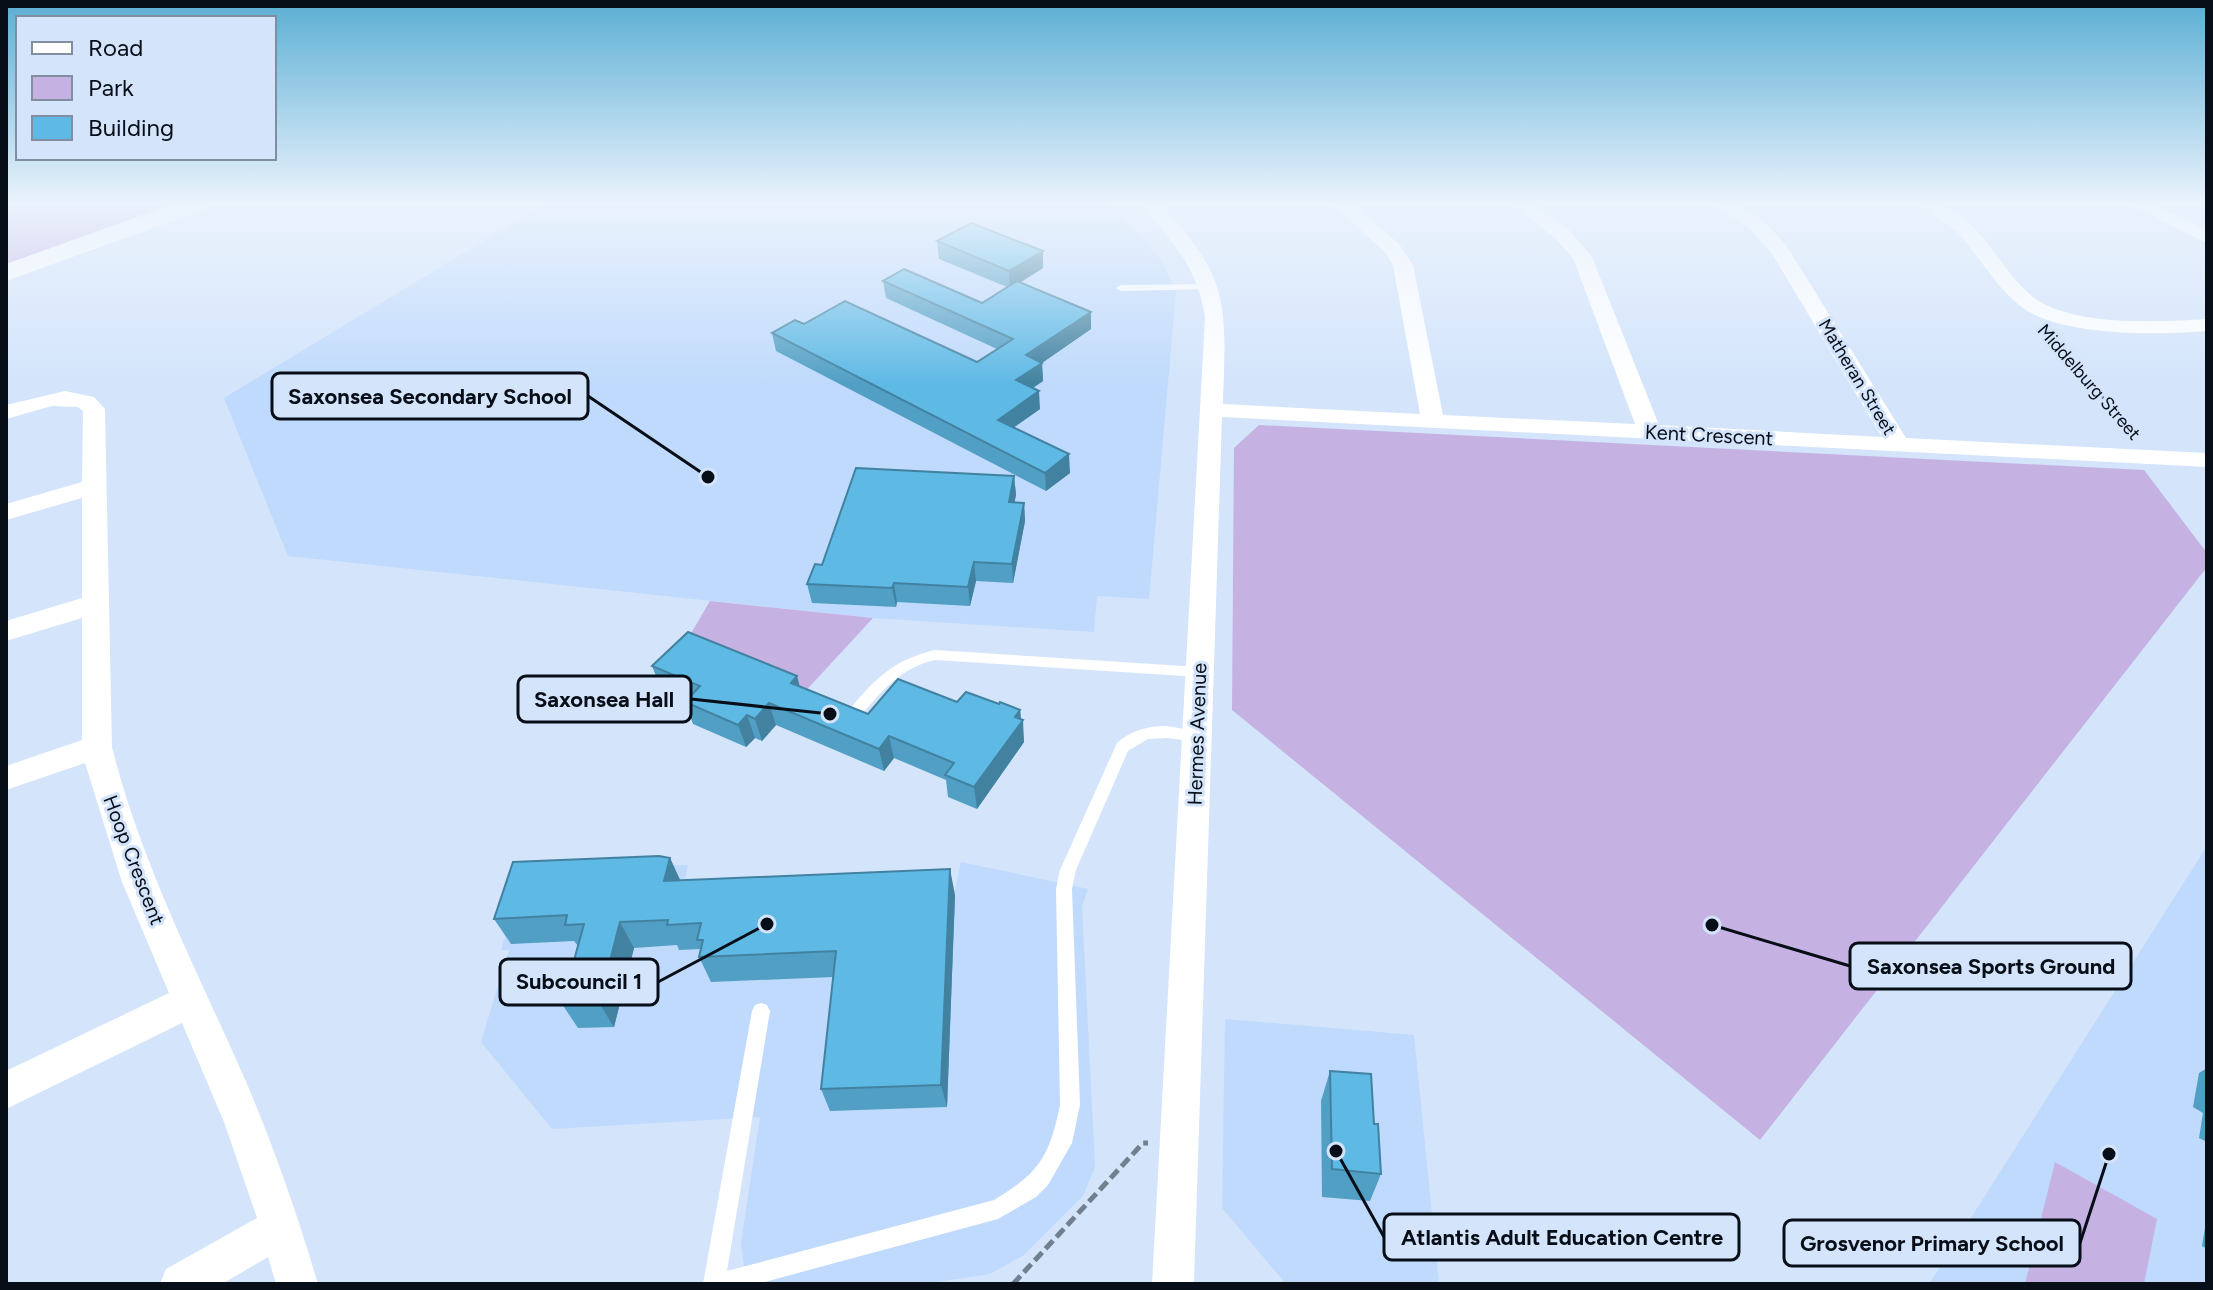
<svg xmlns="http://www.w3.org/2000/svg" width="2213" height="1290" viewBox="0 0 2213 1290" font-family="Figtree,sans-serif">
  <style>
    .built { fill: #bfdafc }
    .green { fill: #c5b2e3 }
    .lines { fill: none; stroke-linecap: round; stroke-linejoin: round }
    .path-far1 { stroke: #727f8f; stroke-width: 3; stroke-dasharray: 6 3; stroke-linecap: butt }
    .path { stroke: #727f8f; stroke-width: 5; stroke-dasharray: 11 5; stroke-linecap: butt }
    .service { fill: #fff; fill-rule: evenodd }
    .minor { fill: #fff; fill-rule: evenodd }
    .secondary { fill: #fff; fill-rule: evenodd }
    .wall { fill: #519fc5 }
    .shaded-wall { fill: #4282a0 }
    .building { fill: #5eb9e5; stroke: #4282a0; stroke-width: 2 }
    .labels { text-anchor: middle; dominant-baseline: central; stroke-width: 6; stroke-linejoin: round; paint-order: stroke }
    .far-street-label { font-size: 18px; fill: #070e17; stroke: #d3e4fb }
    .street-label { font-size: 20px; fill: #070e17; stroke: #d3e4fb }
    .leader { fill: none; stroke: #070e17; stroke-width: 3 }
    .callout-dot { fill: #070e17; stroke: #d3e4fb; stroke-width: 3 }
    .callout { fill: #d3e4fb; stroke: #070e17; stroke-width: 3 }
    .callout-label { font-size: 22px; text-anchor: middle; font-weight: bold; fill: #070e17 }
  </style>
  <rect width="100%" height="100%" fill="#d3e4fb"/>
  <path class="built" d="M545,204H1111L1161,260L1176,291L1149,599L1097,596L1094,632L873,618L288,556L224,398Z
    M2207,846V1284H1929Z
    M961,862L1088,889L1082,907L1095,1167L1083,1196L1024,1255L990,1274L923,1284H746L741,1243L760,1117L552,1129L481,1042L509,950H501L525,871L688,865L679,906L954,895Z
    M1225,1019L1414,1035L1439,1284H1286L1222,1208Z"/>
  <path class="green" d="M6,204H178L6,265Z
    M1259,425L2144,470L2207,553V567L1760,1140L1232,710L1234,448Z
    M710,601L873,618L800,697L683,647Z
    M2055,1162L2157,1219L2144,1284H2025Z"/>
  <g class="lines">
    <path class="path-far1" d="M2046,333L2138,437"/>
    <path class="path" d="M1013,1284L1143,1143H1148"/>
    <path class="service" d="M1210,284L1215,287L1214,289L1121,291L1116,288L1121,285Z
      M935,650L1199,667L1204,668L1206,672L1204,676L1199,677L935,660C899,668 878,695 855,723H845L843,719L845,715C872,682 891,660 935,650Z
      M1167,726L1202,732L1205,736L1202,740L1197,742L1167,738L1148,739L1128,751L1076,870L1072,889L1080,1105L1072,1143L1048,1185L1036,1197L998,1219L757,1284H703L752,1011L755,1005L761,1003L767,1005L770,1011L727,1271L994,1200C1040,1172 1049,1157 1060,1105L1056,889L1060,870L1117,743C1132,730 1147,726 1167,726Z"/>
    <path class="minor" d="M1142,204H1161C1231,280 1226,305 1223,404L1420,414L1393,265L1385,252L1332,204H1352L1399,244L1413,265L1443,415L1635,424L1573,258L1555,238L1511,204H1532L1569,230L1592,257L1659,425L1882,437L1771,252L1748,227L1715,204C1750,203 1763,221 1786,245L1906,438L2207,453V467L1222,417L1194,1284H1152L1205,317C1197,264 1172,244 1142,204Z
      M1920,204C1977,202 1994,266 2033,297C2072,327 2160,322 2207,319V331C2159,335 2058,337 2019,305C1996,287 1979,256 1959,234C1947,222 1930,216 1920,204Z
      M2128,204H2151L2207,230V243Z
      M65,391L94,397L105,409L112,747C142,866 198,972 247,1084C275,1150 298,1216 318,1284H276L268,1257L222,1284H160L166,1269L257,1218L224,1122L182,1023L6,1109V1071L169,993L122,882L85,763L6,790V766L82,740V618L6,641V621L82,598V498L6,520V504L82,482L83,411L78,407L52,406L6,419V405Z"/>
    <path class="secondary" d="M173,204H208L205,209L6,281V264Z"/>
  </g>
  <path class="wall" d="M937,241L1043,251V268L1020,282L1091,329L1042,363L1043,381L1033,388L1040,409L1014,427L1070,473L1046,491L776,351L772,333L804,324L977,362L997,349L886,298L883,281L982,303L1007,287L939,259Z
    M1014,476L1016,495L1014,502L1024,503L1025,521L1013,583L976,581L970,606L897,602L896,607L812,603L807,584L822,565Z
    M652,666L800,686L868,714L957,702L999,704L1020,710L1024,742L977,809L948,797L946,780L894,758L884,771L776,725L762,741L755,738L746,747L693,724L685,702L687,700L661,688Z
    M670,858L680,881L955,895L947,1107L830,1111L821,1089L834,977L711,982L699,957L701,949L679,950L677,945L634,948L614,1027L578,1028L562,1004L578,946L574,941L511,944L494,919Z
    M2207,1068V1142L2199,1138L2203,1113L2193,1107L2199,1073Z
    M1330,1071L1374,1124L1381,1174L1370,1201L1322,1197L1321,1101Z
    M2207,1216V1249L2202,1246Z"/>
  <path class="shaded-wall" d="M1043,251V268L1010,289L1009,271Z
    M1091,312V329L1036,367L1042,363L1043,381L1017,398L1016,380L1026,355Z
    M1039,391L1040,409L999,438L998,420Z
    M1069,454L1070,473L1046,491L1045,473Z
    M1014,476L1016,495L1011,521L1009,502Z
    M1024,503L1025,521L1013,583L1012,564Z
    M974,562L976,581L970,606L968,587Z
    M894,583L897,602L896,607L892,588Z
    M797,676L803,698L791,683Z
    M769,703L776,725L762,741L755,719Z
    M1020,710L1021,722L1023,720L1024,742L977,809L974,787Z
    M747,715L755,738L746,747L738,725Z
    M889,736L894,758L884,771L879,749Z
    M670,858L682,884L664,881Z
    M950,869L955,895L947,1107L941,1085Z
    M620,922L634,948L614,1027L599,1003Z"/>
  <path class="building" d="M971,223L1043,251L1009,271L937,241Z
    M904,269L982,303L1017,281L1091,312L1026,355L1042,363L1016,380L1039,391L998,420L1069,454L1045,473L772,333L795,320L804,324L845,301L977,362L1013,339L883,281Z
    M856,468L1014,476L1009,502L1024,503L1012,564L974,562L968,587L894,583L892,588L807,584L815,564L822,565Z
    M688,632L797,676L791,683L868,714L898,679L957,702L966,692L999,704L1000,702L1020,710L1015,717L1023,720L974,787L945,775L954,763L889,736L879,749L769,703L755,719L747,715L738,725L685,702L700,686L652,666Z
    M659,856L670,858L664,881L950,869L941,1085L821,1089L836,951L699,957L703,940H697L701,923L667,925L668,920L620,922L599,1003L562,1004L584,924L565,925L567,915L494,919L513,862Z
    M1330,1071L1371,1074L1374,1124H1378L1381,1174L1332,1169Z"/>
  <linearGradient id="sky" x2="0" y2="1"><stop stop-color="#5aaed4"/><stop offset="0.53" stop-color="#ebf3fd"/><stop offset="1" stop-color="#ebf3fd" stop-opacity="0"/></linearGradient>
  <rect width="2213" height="384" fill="url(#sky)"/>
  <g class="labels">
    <g class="far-street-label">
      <text transform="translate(1857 377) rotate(59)">Matheran Street</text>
      <text transform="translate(2089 382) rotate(49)">Middelburg Street</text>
    </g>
    <g class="street-label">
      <text transform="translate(1709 435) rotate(3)">Kent Crescent</text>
      <text transform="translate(1197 734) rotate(-88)">Hermes Avenue</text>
      <text transform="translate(134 860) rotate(69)">Hoop Crescent</text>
    </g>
  </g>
  <path class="leader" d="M708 477L588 396M830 714L691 699M1712 925L1850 966M767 924L658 982M1336 1151L1384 1237M2109 1154L2080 1243"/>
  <g class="callout-dot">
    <circle cx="708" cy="477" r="8"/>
    <circle cx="830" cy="714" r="8"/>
    <circle cx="1712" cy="925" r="8"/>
    <circle cx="767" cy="924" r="8"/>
    <circle cx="1336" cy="1151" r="8"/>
    <circle cx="2109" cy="1154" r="8"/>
  </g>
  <g class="callout">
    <rect x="272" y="373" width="316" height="46" rx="8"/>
    <rect x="518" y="676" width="173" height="46" rx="8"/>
    <rect x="1850" y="943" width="281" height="46" rx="8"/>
    <rect x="500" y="959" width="158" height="46" rx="8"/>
    <rect x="1384" y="1214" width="355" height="46" rx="8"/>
    <rect x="1784" y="1220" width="296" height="46" rx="8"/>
  </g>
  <g class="callout-label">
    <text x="430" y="404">Saxonsea Secondary School</text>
    <text x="604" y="707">Saxonsea Hall</text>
    <text x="1991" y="974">Saxonsea Sports Ground</text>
    <text x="579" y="989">Subcouncil 1</text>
    <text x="1562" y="1245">Atlantis Adult Education Centre</text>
    <text x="1932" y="1251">Grosvenor Primary School</text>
  </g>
  <rect width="2213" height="1290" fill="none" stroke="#070e17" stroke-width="16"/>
  <rect x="16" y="16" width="260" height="144" fill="#d3e4fb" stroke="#818ea0" stroke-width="2"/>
  <rect x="32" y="42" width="40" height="12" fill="#ffffff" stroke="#818ea0" stroke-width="2"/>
  <text x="88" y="56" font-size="24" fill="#070e17">Road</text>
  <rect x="32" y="76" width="40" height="24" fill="#c5b2e3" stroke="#818ea0" stroke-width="2"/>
  <text x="88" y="96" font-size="24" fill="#070e17">Park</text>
  <rect x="32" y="116" width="40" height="24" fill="#5eb9e5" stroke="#818ea0" stroke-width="2"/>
  <text x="88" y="136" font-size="24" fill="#070e17">Building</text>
</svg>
